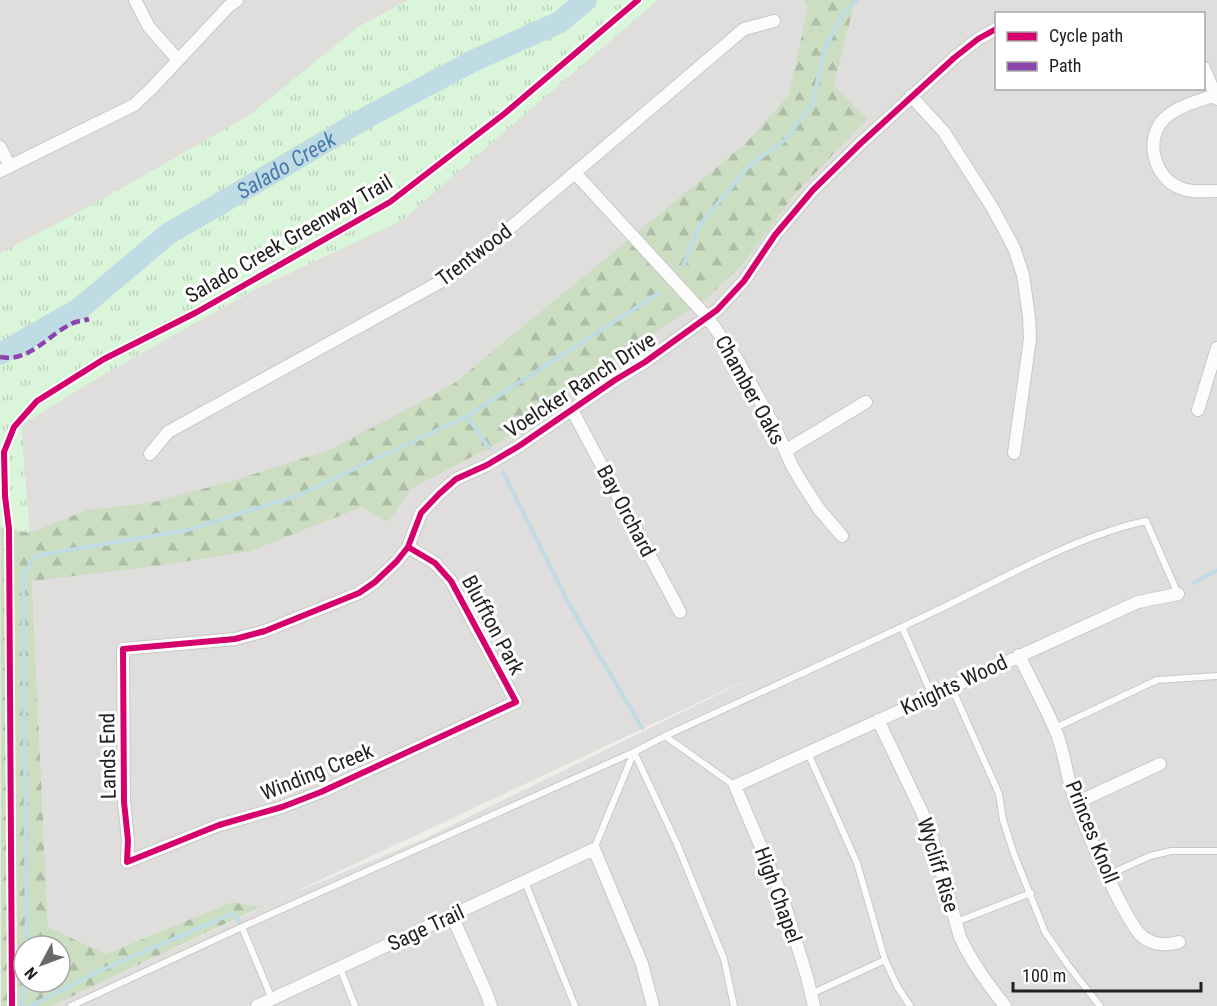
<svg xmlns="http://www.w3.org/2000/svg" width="1217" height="1006" viewBox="0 0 1217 1006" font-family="'Roboto Condensed',sans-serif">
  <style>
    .residential { fill: #dfdedc; fill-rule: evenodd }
    .forest { fill: url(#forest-firs); fill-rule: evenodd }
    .park { fill: url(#park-tufts) }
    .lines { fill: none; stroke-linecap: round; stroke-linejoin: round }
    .stream { stroke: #bfdbe3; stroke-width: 4 }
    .river { stroke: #bfdbe3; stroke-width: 22 }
    .service-casing { stroke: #c9c8c7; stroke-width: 8 }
    .minor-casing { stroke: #c9c8c7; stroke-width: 14 }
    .service { stroke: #fdfcfc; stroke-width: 6 }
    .minor { stroke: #fdfcfc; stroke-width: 12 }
    .quiet { stroke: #8e44ad; stroke-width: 4.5; stroke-dasharray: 9 4.5; stroke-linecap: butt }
    .cycleway-casing { stroke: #fff; stroke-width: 10 }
    .cycleway { stroke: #d6006c; stroke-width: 6 }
    .labels { text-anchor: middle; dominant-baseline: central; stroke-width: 6; stroke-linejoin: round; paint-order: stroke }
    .street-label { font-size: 21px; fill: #222; stroke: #fff }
    .water-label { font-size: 22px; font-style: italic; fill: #4a7aab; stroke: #fff }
  </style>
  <defs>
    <pattern id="forest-firs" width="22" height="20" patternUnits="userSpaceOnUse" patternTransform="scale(1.5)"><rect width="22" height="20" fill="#cbdec1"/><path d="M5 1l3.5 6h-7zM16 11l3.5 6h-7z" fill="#aebea6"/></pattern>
    <pattern id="park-tufts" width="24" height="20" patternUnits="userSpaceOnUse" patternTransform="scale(1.5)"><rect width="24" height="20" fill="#daf5da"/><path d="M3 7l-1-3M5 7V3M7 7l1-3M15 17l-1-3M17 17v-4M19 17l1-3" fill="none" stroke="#bbd2bb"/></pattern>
  </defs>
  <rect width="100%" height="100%" fill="#f0eeeb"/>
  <path class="residential" d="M0,0H408L358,27L248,116L85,209L0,253Z
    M658,0H1217V1006H52L260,908L232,902L106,954L48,927L30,533L21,425L103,375L256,289L401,221ZM996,14H1204V88H996ZM774,667L424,839L279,899H280Z"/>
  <path class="forest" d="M408,0H658L401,221L256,289L103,375L21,425L30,533L87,510L150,503L232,481L332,449L452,385L747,142L789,95L808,7L803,0H855L834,86L867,119L794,195L743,264L706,299L593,374L498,443L412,488L388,522L362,507L251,551L156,566L32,581L48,927L106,954L232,902L261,907L52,1006H1L0,253L85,209L248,116L358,27ZM24,946H60V982H24Z"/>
  <path class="park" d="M408,0H658L401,221L256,289L103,375L21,425L30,533L0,527V253L85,209L248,116L358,27Z"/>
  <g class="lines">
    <path class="stream" d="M683,266L699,226L749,166L785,140L812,104L826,46L844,12L857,0
      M467,416L489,448
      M503,472L568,602L642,728
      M1194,583L1217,570
      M27,946L23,575L35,556L187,530L297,496L467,416L659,293
      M22,1006L24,981
      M31,1006L99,971L234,913L242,927"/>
    <path class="river" id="s1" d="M0,354L79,309L168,234L371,115L475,60L560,22L586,0"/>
    <g class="service-casing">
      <path id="service" d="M902,627L932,695
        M951,686L999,794L1003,820L1014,854L1045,932L1068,965L1100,1006
        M1055,728L1157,680L1217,676
        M665,736L735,786
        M808,753L857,863L885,960L897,986L910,1006
        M1108,875L1150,856L1171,851H1217
        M525,882L575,1006
        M956,922L1031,893
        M242,927L272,999
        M340,968L355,1006
        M811,994L885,960
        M71,1006L242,927L634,752L594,849
        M734,1006L724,959L677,844L634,752L665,736C757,694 850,652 942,608C1004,578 1079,535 1146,521L1178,594"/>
    </g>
    <g class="minor-casing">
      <path id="minor" d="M135,0L149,27L178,60
        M1204,68L1217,99
        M1216,95C1199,101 1179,105 1165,118C1144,138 1153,177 1180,188C1192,193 1204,191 1217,191
        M911,96L944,132L992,207L1014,248L1023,275L1029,317L1030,339L1014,453
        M0,147L10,166
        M0,171L134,105L152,88L228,7L237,0
        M575,173L708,318L738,361L775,427L792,466L804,486L819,509L842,536
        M572,410L680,612
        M1198,410L1217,348
        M785,451L866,402
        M150,454L168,432L449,277L471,261L744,29L774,21
        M408,547L435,563L451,581L516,702L321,792L282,807L219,825L127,862L128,840L124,802L123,649L235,639L265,631L359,593L375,582L397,561L408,547L421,513L439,494L456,479L487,465L519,446L615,380L645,362L717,310L744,281L775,235L813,190L860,144L954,58L978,39L996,29
        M1019,655C1031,681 1046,707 1057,734C1064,752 1066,772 1072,791C1080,816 1126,926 1144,938C1156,945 1165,946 1179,942
        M878,720L922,812L932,838L960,937C972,963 988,984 1005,1006
        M1076,803L1160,764
        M452,916L486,992L491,1006
        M257,1006L594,849L642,964L653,1006
        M814,1006L807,977L782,896L735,786L1138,602L1178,594"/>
    </g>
    <use href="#service" class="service"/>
    <use href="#minor" class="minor"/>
    <path class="quiet" d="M0,357C29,363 48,335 71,324C76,321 83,321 89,319"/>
    <g class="cycleway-casing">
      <path id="cycleway" d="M408,547L435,563L451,581L516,702L321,792L282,807L219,825L127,862L128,840L124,802L123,649L235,639L265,631L359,593L375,582L397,561L408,547L421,513L439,494L456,479L487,465L519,446L615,380L645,362L717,310L744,281L775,235L813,190L860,144L954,58L978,39L996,29
        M12,1006L9,529L5,496L4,452L14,427L37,401L104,359L197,312L390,202L504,114L638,0"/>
    </g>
    <use href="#cycleway" class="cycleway"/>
  </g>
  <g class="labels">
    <g class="street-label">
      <text transform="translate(289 239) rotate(-30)">Salado Creek Greenway Trail</text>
      <text transform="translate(474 255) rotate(-37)">Trentwood</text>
      <text transform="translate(580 385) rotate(-33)">Voelcker Ranch Drive</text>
      <text transform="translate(750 390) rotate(61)">Chamber Oaks</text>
      <text transform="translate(626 511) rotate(62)">Bay Orchard</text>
      <text transform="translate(493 625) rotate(62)">Bluffton Park</text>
      <text transform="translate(954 685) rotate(-25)">Knights Wood</text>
      <text transform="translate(108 756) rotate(-91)">Lands End</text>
      <text transform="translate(317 772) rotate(-22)">Winding Creek</text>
      <text transform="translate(1092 832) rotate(68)">Princes Knoll</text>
      <text transform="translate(938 865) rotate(73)">Wycliff Rise</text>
      <text transform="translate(778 895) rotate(70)">High Chapel</text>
      <text transform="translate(426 928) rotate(-25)">Sage Trail</text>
    </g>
    <g class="water-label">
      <text stroke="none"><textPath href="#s1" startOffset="344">Salado Creek</textPath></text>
    </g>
  </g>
  <rect x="995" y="12" width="210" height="78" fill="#ffffff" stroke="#a7a7a7" stroke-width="1.5"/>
  <rect x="1007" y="32" width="30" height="9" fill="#d6006c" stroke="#a7a7a7" stroke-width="1.5"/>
  <text x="1049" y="42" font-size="18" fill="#222222">Cycle path</text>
  <rect x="1007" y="62" width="30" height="9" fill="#8e44ad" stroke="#a7a7a7" stroke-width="1.5"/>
  <text x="1049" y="72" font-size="18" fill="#222222">Path</text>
  <g transform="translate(42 964) rotate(229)"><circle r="28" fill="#ffffff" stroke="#a7a7a7" stroke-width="1.5"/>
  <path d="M0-4.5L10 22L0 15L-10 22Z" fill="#6a6968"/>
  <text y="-9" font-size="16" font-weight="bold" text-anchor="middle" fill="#222222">N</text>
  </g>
  <path d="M1013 982v9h188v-9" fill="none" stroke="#222222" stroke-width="3"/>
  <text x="1022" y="982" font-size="18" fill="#222222" stroke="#ffffff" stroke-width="4.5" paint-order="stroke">100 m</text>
</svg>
